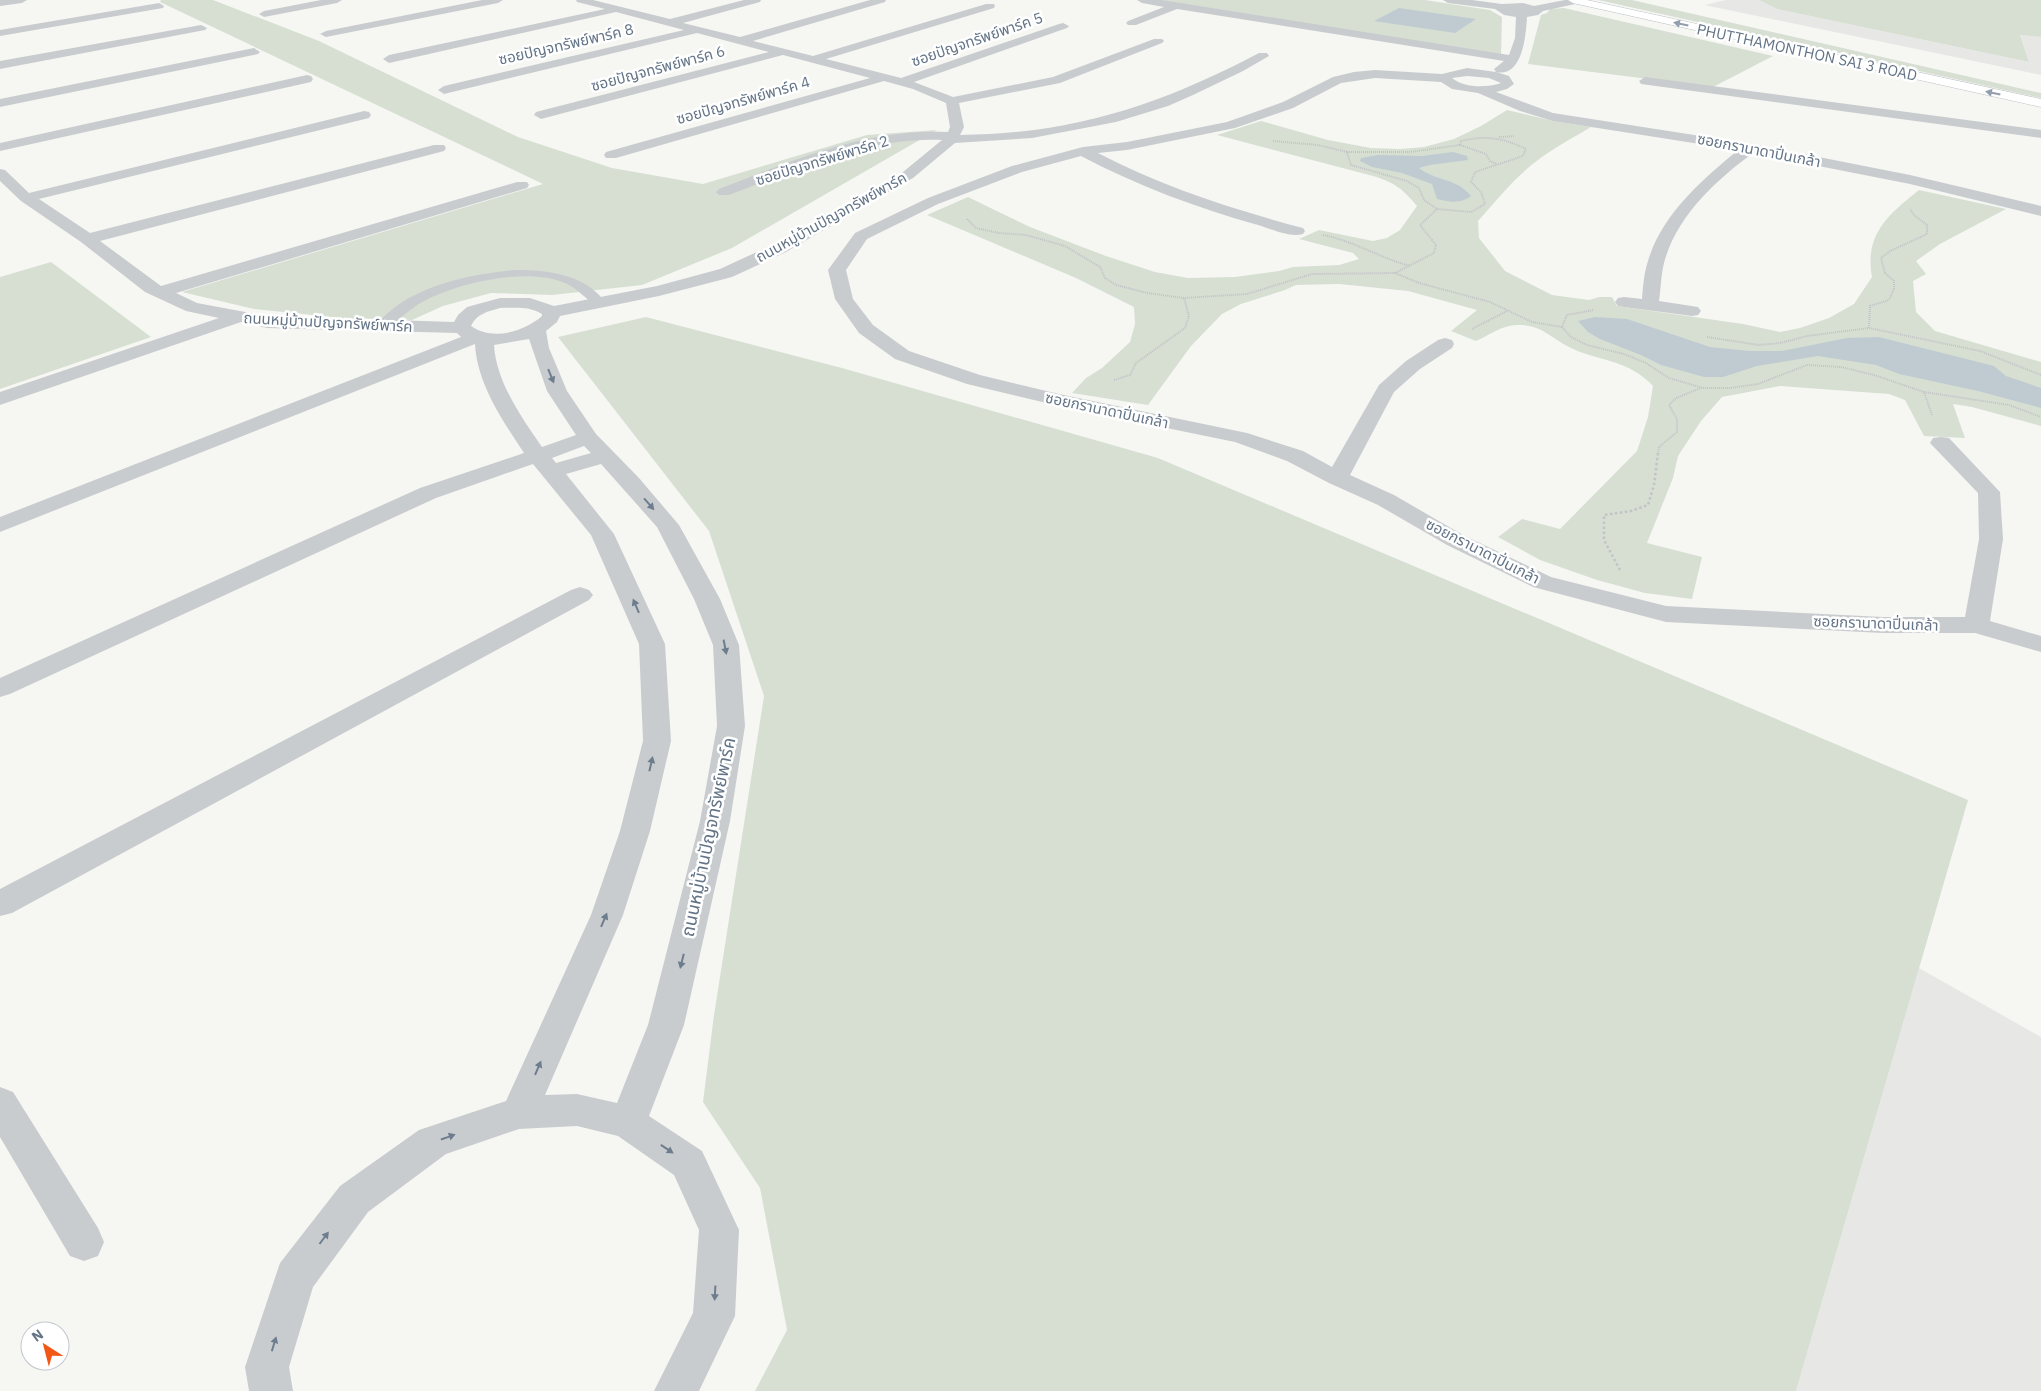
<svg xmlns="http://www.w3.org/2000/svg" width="2041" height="1391" viewBox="0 0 2041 1391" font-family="'IBM Plex Sans','Noto Sans Thai',sans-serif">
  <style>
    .built { fill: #e7e8e6 }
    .green { fill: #d7dfd3 }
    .water { fill: #bfcbd1 }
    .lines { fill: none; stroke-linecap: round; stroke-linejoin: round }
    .secondary-casing { stroke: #babfc4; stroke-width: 1 }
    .path-far1 { stroke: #c2c3c5; stroke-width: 2; stroke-dasharray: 1 1; stroke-linecap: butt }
    .path { stroke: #c2c3c5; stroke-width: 2.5; stroke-dasharray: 2.5 2.5; stroke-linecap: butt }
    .lane { fill: #c9cccf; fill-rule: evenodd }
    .street { fill: #c9cccf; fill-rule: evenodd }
    .secondary { fill: #fff; fill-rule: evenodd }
    .oneway { fill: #929eab }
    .oneway2 { fill: #6d7d8e }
    .labels { text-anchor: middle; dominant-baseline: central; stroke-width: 5; stroke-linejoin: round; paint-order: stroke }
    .far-street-label { font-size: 15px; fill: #637487; stroke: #fff }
    .street-label { font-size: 18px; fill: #637487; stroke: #fff }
  </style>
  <rect width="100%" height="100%" fill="#f6f7f3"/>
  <path class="built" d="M1726,0H1759L1777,9L2029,62L2020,35L2041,37V75L1704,5Z
    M1919,968L2041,1037V1391H1796Z"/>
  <path class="green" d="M161,0H213L319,41L518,137L612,168L703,184L867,135L937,130L732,248L642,285L552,295L491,293L443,306L412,320L342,318L254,309L182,292L543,184L160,2Z
    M1160,0H1425L1490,10L1502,17L1501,55Z
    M1598,0H1632L2041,93V98Z
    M1759,0H2041V37L2020,35L2029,62L1777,9Z
    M1564,8L1773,56L1713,87L1528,64L1541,15L1547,13L1550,9Z
    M1507,110L1554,121L1591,127C1573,138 1555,147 1538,160C1515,177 1497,200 1478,221L1479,238L1505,271L1552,295L1589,300L1599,297H1612L1617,306L1743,324L1780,332L1800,328L1829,318L1854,304L1872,277C1864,234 1889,214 1919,190L2006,209L1940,244L1916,261L1926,274L1913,281L1916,312L1935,331L2041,362V426L1972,407L1953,404L1965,438L1924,436L1905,400L1889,394L1780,386L1722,397L1701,421L1678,456L1673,478L1647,543L1702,557L1692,599L1645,593L1597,580L1540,560L1498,537L1522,519L1560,529L1637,451L1648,417L1653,386C1627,358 1597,362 1567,346C1550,337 1541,325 1519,325C1504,324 1489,335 1476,341L1451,331L1477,310L1408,291L1339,284L1296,285L1285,290L1241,304L1222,314L1191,346L1148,405L1072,393L1086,378L1102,368L1130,342L1135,324L1134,307L1076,278L927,215L968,197L1030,227L1106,256L1155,272L1188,278L1235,277L1279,271L1293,267L1339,265L1359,259L1353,253L1299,239L1319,230L1373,241L1387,238L1400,230L1417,206C1402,188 1395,183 1373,176L1217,135L1261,121L1328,140L1371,148L1400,149L1424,147L1454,139L1481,126Z
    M51,262L151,337L0,389V277Z
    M646,317L842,368L1158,458L1968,800L1796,1391H755L787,1330L760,1188L703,1102L714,1015L764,696L709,531L558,337Z"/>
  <path class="water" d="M1399,8L1476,19L1455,33L1374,21Z
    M1453,152L1467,156L1468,160L1430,165L1419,168C1435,181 1457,178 1471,196C1461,204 1449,202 1437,199L1432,184L1402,173L1372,167L1360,161L1361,158L1378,155L1422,156Z
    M1595,317L1627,319L1710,347L1749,351H1782L1847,338L1879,337L1994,366L2006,376L2041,388V408L1978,391L1899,374L1876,365L1818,356L1757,366L1723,377H1704L1661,365L1641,355L1600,339L1588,332L1578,321Z"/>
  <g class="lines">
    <g class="secondary-casing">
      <path id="secondary" d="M1568,0H1587L2041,99V107L1573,3Z"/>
    </g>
    <path class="path-far1" d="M1499,137L1515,136
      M1273,141L1318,145L1347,152L1351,165L1407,181L1419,188L1424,200L1437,209L1471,212L1485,204L1481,192L1471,182L1475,172L1523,156L1526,149C1504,138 1485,135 1461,141L1460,145L1486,154L1490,161L1497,164
      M1347,152H1410L1460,145
      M1437,209L1420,225L1436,245L1434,253L1395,273L1419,283L1490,302L1532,322L1562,327L1567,315L1594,310
      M967,219L976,228L999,233L1026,235L1065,246L1100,267L1105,278L1116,285L1147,293L1184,298L1247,294L1312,274L1395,273
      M1323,235C1354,241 1380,258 1410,266
      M1562,327L1571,337L1587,345L1624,354L1646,363L1669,378L1703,388H1730L1758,384L1807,365L1841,367L1874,375L1924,392L1932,415
      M1869,328L1870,306L1889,300L1894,289V281L1885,273L1881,258L1890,251L1927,234V225L1914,215L1910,209
      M1472,329L1507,311
      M1707,337L1759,345L1780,343L1807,336L1869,328L1980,351L2041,375
      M1114,380L1130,375L1136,363L1185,328L1189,316L1184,298
      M1924,392L2009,405L2041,417
      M1658,454L1659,447L1677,432V419L1669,405L1676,398L1701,388"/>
    <path class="path" d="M1620,570L1604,540V515L1631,511L1648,505L1654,485L1658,453"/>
    <path class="lane" d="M515,270C548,270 585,274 606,303L600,307L595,306C586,298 576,288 565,283C528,267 461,282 426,300C412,307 399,319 387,330H377L375,327C404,287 469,274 515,270Z"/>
    <path class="street" d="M0,0H27L22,3L0,6Z
      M321,0H342L337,3L264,17L259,14L264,11Z
      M482,0H503L498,3L326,37L320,34L326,31Z
      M576,0H593L670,19L744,0H761L760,2L683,23L740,37L870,0H886L885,2L753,41L813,56L986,4H994L995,6L994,8L826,59L901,78L1059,24L1063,23L1069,26L1067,28L914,82L953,97L1053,77L1154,39H1162L1164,41L1162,43L1060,83L959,103L964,127L960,135C1073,134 1160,105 1259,53H1267L1269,56L1243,71L1193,95L1168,106L1116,122L1032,138L955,143L913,178L786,252L732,277L659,296L560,316L557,322L546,331L549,348L567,391L596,434L639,478L679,525L720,599L739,645L745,726L730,821L684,1025L649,1116L702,1151L739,1230L735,1316L699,1391H654L693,1313L699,1230L674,1175L618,1136L577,1126L519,1129L446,1154L368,1212L313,1287L289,1367L293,1391H249L245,1367L280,1263L340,1186L419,1130L506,1101L591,915L620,831L643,741L639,644L591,535L533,464L436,498L10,694L0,697V678L420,488L524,453C503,421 477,384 475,344L0,532V517L461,337L457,333L267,328L241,322L0,405V392L219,318L186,311L145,292L81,242L21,201L0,181V169L5,170L29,193L364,111L369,112L371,115L369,118L39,199L90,233L434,145H444L446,148L444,151L100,241L161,286L517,182H527L529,185L527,188L176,293L197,303L267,316L454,322L458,315L467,307L500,298H530L554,306L657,286L720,269L774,244L903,172L942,140C867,137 798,169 729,195H719L716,192L719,189C794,160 866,128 948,132L950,127L946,103L913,89L884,81L616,158H606L604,155L606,152L870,78L783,55L541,119L534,115L536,112L769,52L697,33L444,94L438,90L444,86L684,30L616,12L389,63L383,59L389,55L605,9L577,2ZM500,308C515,308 529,306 542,314V316C524,332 492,341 471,326C476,314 489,311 500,308ZM529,339L547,391L576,435L542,447C521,417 496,381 494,345ZM584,446L591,453L556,463L552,458ZM601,464L657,527L694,599L713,645L717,726L700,821L648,1025L617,1103L577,1094L545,1095L623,915L650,831L671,741L665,644L614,534L566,474Z
      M1137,0H1162L1509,55L1515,38L1516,17L1504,15L1495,9L1448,3L1443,0H1472L1502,4L1523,3L1534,6L1565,0H1581L1580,3L1543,11L1538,15L1527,17C1526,34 1523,78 1496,72L1509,76L1514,84L1507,89L1496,92L1553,113L1752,144L1910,175L2041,206V216L1910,184L1753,153C1716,180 1676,217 1664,263C1661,275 1661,288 1659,301L1698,307L1701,311L1698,315L1692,316L1624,307L1618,306L1615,302L1618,298L1624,297L1642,299C1643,286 1644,273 1648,261C1662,214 1702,180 1738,150L1553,121L1520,111L1478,93L1452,89L1441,82L1375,78L1341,83L1293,108L1235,128L1127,150L1098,153C1163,187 1232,209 1303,228L1305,231L1303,234C1290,238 1271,229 1258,225C1197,208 1138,186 1081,156L1022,172L938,204L867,239L846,270L853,299L873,325L909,351L980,375L1059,394L1247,433L1303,451L1332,467L1379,385L1406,361L1438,340L1445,338L1452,340L1454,344L1452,348L1420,369L1394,392L1350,475L1394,495L1463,535L1551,577L1666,606L1883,617H1965L1979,539L1978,493L1930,443L1933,438L1941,437L1949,438L2000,492L2003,539L1990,621L2041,636V652L1975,633H1883L1666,622L1533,587L1447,545L1378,505L1329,483L1287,461L1235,442L1059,406L967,384L895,359L859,333L835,299L828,270L855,233L928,198L1012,166L1083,147L1127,142L1227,122L1283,102L1333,77L1354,72L1375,70L1442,74L1467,68L1496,72L1494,69L1504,61L1177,9L1136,25H1128L1126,23L1128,21L1164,7L1142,3ZM1467,76L1489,78L1501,83C1486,88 1464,88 1452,78Z
      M159,3L164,6L163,8L0,36V30Z
      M201,25L207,28L205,30L0,69V61Z
      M254,48L260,52L258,54L0,107V99Z
      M307,75L311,76L313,79L311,82L0,151V143Z
      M1645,77L2041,130V138L1641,84L1639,81Z
      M580,587L589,590L593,595L589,600L12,913L0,916V889L571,590Z
      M0,1087L13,1092L98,1228L104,1242L98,1256L84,1261L70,1256L0,1137Z"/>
    <use href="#secondary" class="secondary"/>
  </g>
  <defs><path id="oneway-solid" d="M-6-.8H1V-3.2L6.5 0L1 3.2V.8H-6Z" transform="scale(1.25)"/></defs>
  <g class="oneway">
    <use href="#oneway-solid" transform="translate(1681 24) rotate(-168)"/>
    <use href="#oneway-solid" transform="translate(1993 93) rotate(-168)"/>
  </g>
  <g class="oneway2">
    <use href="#oneway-solid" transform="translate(551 376) rotate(68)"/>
    <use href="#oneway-solid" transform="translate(649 504) rotate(49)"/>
    <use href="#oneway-solid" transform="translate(636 606) rotate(-113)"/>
    <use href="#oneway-solid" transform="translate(725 647) rotate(79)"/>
    <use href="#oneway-solid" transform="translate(651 764) rotate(-77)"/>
    <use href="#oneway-solid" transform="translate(604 920) rotate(-67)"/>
    <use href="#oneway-solid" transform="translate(682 961) rotate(104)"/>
    <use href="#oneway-solid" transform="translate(538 1068) rotate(-67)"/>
    <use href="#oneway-solid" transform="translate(448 1137) rotate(-19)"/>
    <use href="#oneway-solid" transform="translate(667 1149) rotate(34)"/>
    <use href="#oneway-solid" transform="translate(324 1238) rotate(-53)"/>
    <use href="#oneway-solid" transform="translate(715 1293) rotate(93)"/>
    <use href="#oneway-solid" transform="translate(274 1344) rotate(-73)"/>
  </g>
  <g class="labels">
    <g class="far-street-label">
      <text transform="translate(977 39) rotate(-19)">ซอยปัญจทรัพย์พาร์ค 5</text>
      <text transform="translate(566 44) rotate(-13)">ซอยปัญจทรัพย์พาร์ค 8</text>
      <text transform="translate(1807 52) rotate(12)">PHUTTHAMONTHON SAI 3 ROAD</text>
      <text transform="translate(658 68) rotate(-15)">ซอยปัญจทรัพย์พาร์ค 6</text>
      <text transform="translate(743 100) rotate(-16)">ซอยปัญจทรัพย์พาร์ค 4</text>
      <text transform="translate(1759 150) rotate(11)">ซอยกรานาดาปิ่นเกล้า</text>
      <text transform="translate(822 160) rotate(-17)">ซอยปัญจทรัพย์พาร์ค 2</text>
      <text transform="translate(831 217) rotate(-29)">ถนนหมู่บ้านปัญจทรัพย์พาร์ค</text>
      <text transform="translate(328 322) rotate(3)">ถนนหมู่บ้านปัญจทรัพย์พาร์ค</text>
      <text transform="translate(1107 410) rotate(12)">ซอยกรานาดาปิ่นเกล้า</text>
      <text transform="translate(1483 551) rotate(27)">ซอยกรานาดาปิ่นเกล้า</text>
      <text transform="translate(1876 623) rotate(2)">ซอยกรานาดาปิ่นเกล้า</text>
    </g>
    <g class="street-label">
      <text transform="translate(708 837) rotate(-78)">ถนนหมู่บ้านปัญจทรัพย์พาร์ค</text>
    </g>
  </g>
  <g transform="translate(45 1346) rotate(324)"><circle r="24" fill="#ffffff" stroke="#c1c7cf"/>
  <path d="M0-4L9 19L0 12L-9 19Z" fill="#f35716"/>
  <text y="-8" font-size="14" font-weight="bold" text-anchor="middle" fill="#637487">N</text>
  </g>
</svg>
